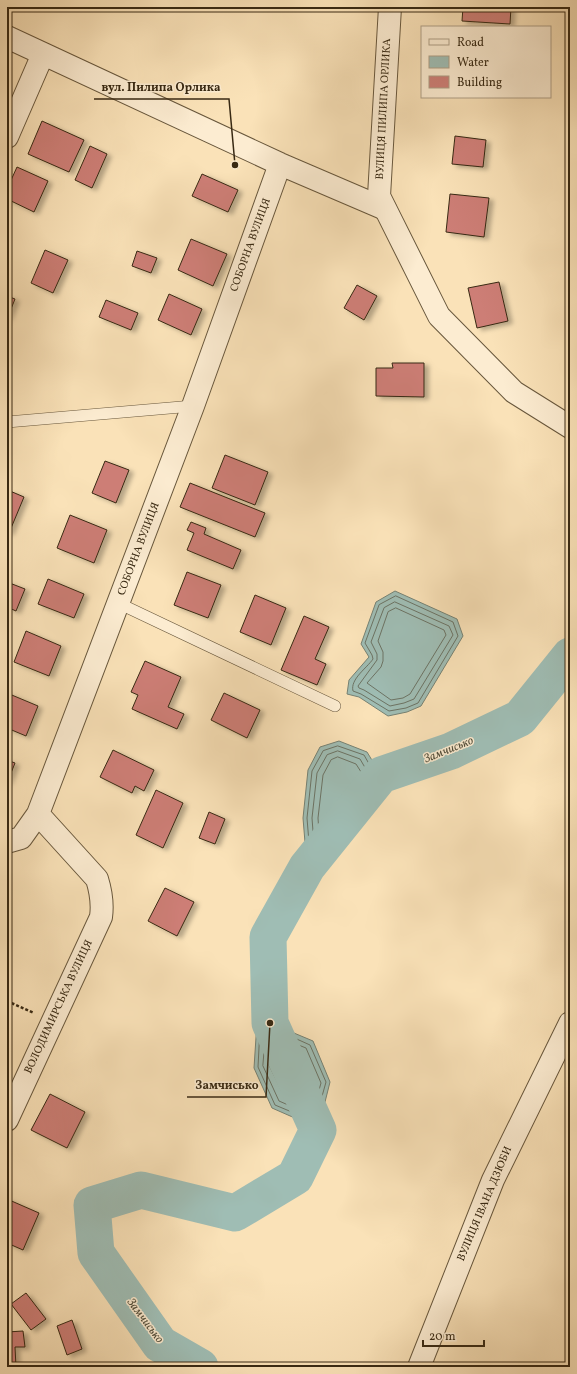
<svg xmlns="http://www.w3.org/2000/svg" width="577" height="1374" viewBox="0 0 577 1374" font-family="Vollkorn,serif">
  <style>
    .water { fill: #9fbdb4; stroke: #768274 }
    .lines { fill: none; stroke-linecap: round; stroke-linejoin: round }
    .shore { stroke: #6c7364; stroke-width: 1 }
    .river { stroke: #9fbdb4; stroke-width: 37 }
    .building { fill: #cd7e76; stroke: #382913; filter: url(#shadow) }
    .service-casing { stroke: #68573c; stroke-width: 12 }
    .minor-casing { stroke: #68573c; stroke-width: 24 }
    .tertiary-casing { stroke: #68573c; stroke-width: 24 }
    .path { stroke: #382913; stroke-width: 2.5; stroke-dasharray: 3 2; stroke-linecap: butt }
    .service { stroke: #fcecd1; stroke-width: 11 }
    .minor { stroke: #fcecd1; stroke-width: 22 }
    .tertiary { stroke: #fcecd1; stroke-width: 22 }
    .labels { text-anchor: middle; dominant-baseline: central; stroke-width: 3; stroke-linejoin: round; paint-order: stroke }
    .street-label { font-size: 11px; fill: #382913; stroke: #fcecd1 }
    .water-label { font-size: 12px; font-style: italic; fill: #524e3b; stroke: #fcecd1 }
    .leader { fill: none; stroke: #382913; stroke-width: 1.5 }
    .callout-dot { fill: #382913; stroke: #fcecd1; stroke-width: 1.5 }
    .callout-label { font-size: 12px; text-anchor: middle; font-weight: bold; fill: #382913; stroke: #fcecd1; stroke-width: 3; stroke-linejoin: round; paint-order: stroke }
  </style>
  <defs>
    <filter id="shadow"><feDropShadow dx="4.5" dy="2.5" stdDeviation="2" flood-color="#0004"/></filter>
  </defs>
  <rect width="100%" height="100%" fill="#fae2b8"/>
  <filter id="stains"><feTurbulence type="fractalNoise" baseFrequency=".005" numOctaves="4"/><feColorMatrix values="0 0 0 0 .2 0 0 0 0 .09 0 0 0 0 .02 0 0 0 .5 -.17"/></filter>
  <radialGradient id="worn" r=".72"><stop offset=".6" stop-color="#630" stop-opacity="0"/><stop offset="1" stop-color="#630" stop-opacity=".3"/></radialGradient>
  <path class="water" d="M395,591L457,619L463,636L421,706L407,712L388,716L359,697L347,694L349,680L369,657L361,644L376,602Z
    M339,741L367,752L381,775L344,835L307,867L303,818L308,770L320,747Z
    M257,1022L270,1023L313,1041L330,1082L318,1130L306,1129L297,1119L272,1108L254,1068Z"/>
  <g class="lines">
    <path class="shore" d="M396,596L453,622L458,636L418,703L406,708L389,711L361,694L353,691C350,679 367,668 373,659L372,655L365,643L379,605Z
      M395,602L449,626L453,635L414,699L404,703L390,706L364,690L359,688L358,686L377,660V654L371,642L384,608Z
      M396,608L444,630L446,635L410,694L403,698L391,700L367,683L381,667L383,661V652L378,641L388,612Z
      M338,746L364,755L376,776L340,833L311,856L310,855L307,818L312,771L323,751Z
      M338,751L360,759L370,776L337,829L316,846L314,845L312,818L317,773L327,755Z
      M338,757L356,764L363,775L332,825L321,834L319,833L318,818L323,775L331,760Z
      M262,1027H270L310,1045L326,1082L314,1125H308L299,1115L275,1105L258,1067L260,1028Z
      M266,1032L306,1048L321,1083L311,1118H309L302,1111L279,1101L263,1066Z
      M272,1041L301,1053L314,1083L308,1107L284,1096L269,1065L271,1042Z"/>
    <path class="river" d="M200,1367L160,1344L96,1253L92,1205L141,1190L235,1213L295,1177L318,1130L270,1023L268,937L307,867L381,775L451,751L520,718L570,656"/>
  </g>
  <path class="building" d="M463,7H511L510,24L462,21Z
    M42,121L84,140L69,172L28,154Z
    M455,136L486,140L483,167L452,164Z
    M90,146L107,154L92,188L75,180Z
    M17,167L48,181L34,212L7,199V189Z
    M202,174L238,190L228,212L192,196Z
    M450,194L489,198L484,237L446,232Z
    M191,239L227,254L213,286L178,270Z
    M45,250L68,260L53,293L31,283Z
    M137,251L157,258L151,273L132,266Z
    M499,282L508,321L477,328L468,288Z
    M357,285L377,296L364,320L344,308Z
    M169,294L202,309L191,335L158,320Z
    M7,296L15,299L7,319Z
    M106,300L138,313L131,330L99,317Z
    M392,363H424V397L376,396V368H393Z
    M225,455L268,472L255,505L212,488Z
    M105,461L129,470L116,503L92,493Z
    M190,483L265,513L255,537L180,507Z
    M10,491L24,497L9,533L7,532V498Z
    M70,515L107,530L94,563L57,548Z
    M191,522L206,528L204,534L241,550L233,569L187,550L194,533L187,530Z
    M187,572L221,585L208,618L174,605Z
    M48,579L84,594L74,618L38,604Z
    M7,582L25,589L16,611L7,607Z
    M255,595L286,608L271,645L240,632Z
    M304,616L329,627L315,659L326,664L317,685L281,670Z
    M26,631L61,646L49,676L14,662Z
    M145,661L181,677L168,707L184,714L177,729L132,709L138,695L131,692Z
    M7,693L38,706L26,736L7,728Z
    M224,693L260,710L247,738L211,720Z
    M113,750L154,770L144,791L135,786L132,793L100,777Z
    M7,760L15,763L7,783Z
    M156,790L183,803L163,848L136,835Z
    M209,812L225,819L215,844L199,838Z
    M165,888L194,902L177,936L148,921Z
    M50,1094L85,1112L67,1148L31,1130Z
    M7,1199L39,1213L23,1250L7,1243Z
    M26,1293L46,1319L31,1330L11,1304Z
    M72,1320L82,1349L67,1355L57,1326Z
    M23,1331L25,1347H15L16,1367H7V1332Z"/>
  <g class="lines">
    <g class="service-casing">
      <path id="service" d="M7,422L193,406
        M118,603L335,706"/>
    </g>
    <g class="minor-casing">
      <path id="minor" d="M7,37L280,164L385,209
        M7,137L43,54
        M7,842L21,838L38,814
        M7,1120L101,917C103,903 101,892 97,879L38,814L193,406L280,164
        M419,1367L493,1180L570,1023"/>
    </g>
    <g class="tertiary-casing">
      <path id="tertiary" d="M390,7L379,196L439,316L514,392L570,427"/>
    </g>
    <path class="path" d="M7,1001L34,1013"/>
    <use href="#service" class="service"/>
    <use href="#minor" class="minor"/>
    <use href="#tertiary" class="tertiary"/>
  </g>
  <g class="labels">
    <g class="street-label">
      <text transform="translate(384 109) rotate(-87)">ВУЛИЦЯ ПИЛИПА ОРЛИКА</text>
      <text transform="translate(251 245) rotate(-70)">СОБОРНА ВУЛИЦЯ</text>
      <text transform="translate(139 549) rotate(-69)">СОБОРНА ВУЛИЦЯ</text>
      <text transform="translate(59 1007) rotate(-65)">ВОЛОДИМИРСЬКА ВУЛИЦЯ</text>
      <text transform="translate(485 1204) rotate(-67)">ВУЛИЦЯ ІВАНА ДЗЮБИ</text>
    </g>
    <g class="water-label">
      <text transform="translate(449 750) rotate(-22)">Замчисько</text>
      <text transform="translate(145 1321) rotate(53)">Замчисько</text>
    </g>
  </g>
  <path class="leader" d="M235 165L229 99H94M270 1023L266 1097H187"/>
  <g class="callout-dot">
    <circle cx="235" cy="165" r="4"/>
    <circle cx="270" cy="1023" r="4"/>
  </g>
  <g class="callout-label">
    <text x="161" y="91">вул. Пилипа Орлика</text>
    <text x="227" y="1089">Замчисько</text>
  </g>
  <rect width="577" height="1374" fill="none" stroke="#fae2b8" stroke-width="24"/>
  <rect x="8" y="8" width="561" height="1358" fill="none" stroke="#382913" stroke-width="2"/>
  <rect x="12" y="12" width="553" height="1350" fill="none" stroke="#382913"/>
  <rect x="421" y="26" width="130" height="72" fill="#fcecd1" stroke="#ae9e85"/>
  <rect x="429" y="39" width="20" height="6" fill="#fcecd1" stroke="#ae9e85"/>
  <text x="457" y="46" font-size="12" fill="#382913">Road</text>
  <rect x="429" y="56" width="20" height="12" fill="#9fbdb4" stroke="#ae9e85"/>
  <text x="457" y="66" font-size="12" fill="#382913">Water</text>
  <rect x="429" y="76" width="20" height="12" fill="#cd7e76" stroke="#ae9e85"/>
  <text x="457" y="86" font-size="12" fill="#382913">Building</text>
  <path d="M423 1340v6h61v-6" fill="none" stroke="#382913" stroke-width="2"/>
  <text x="429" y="1340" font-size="12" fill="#382913" stroke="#fcecd1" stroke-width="3" paint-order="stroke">20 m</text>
  <rect width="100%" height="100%" filter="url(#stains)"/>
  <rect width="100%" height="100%" fill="url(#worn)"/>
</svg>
